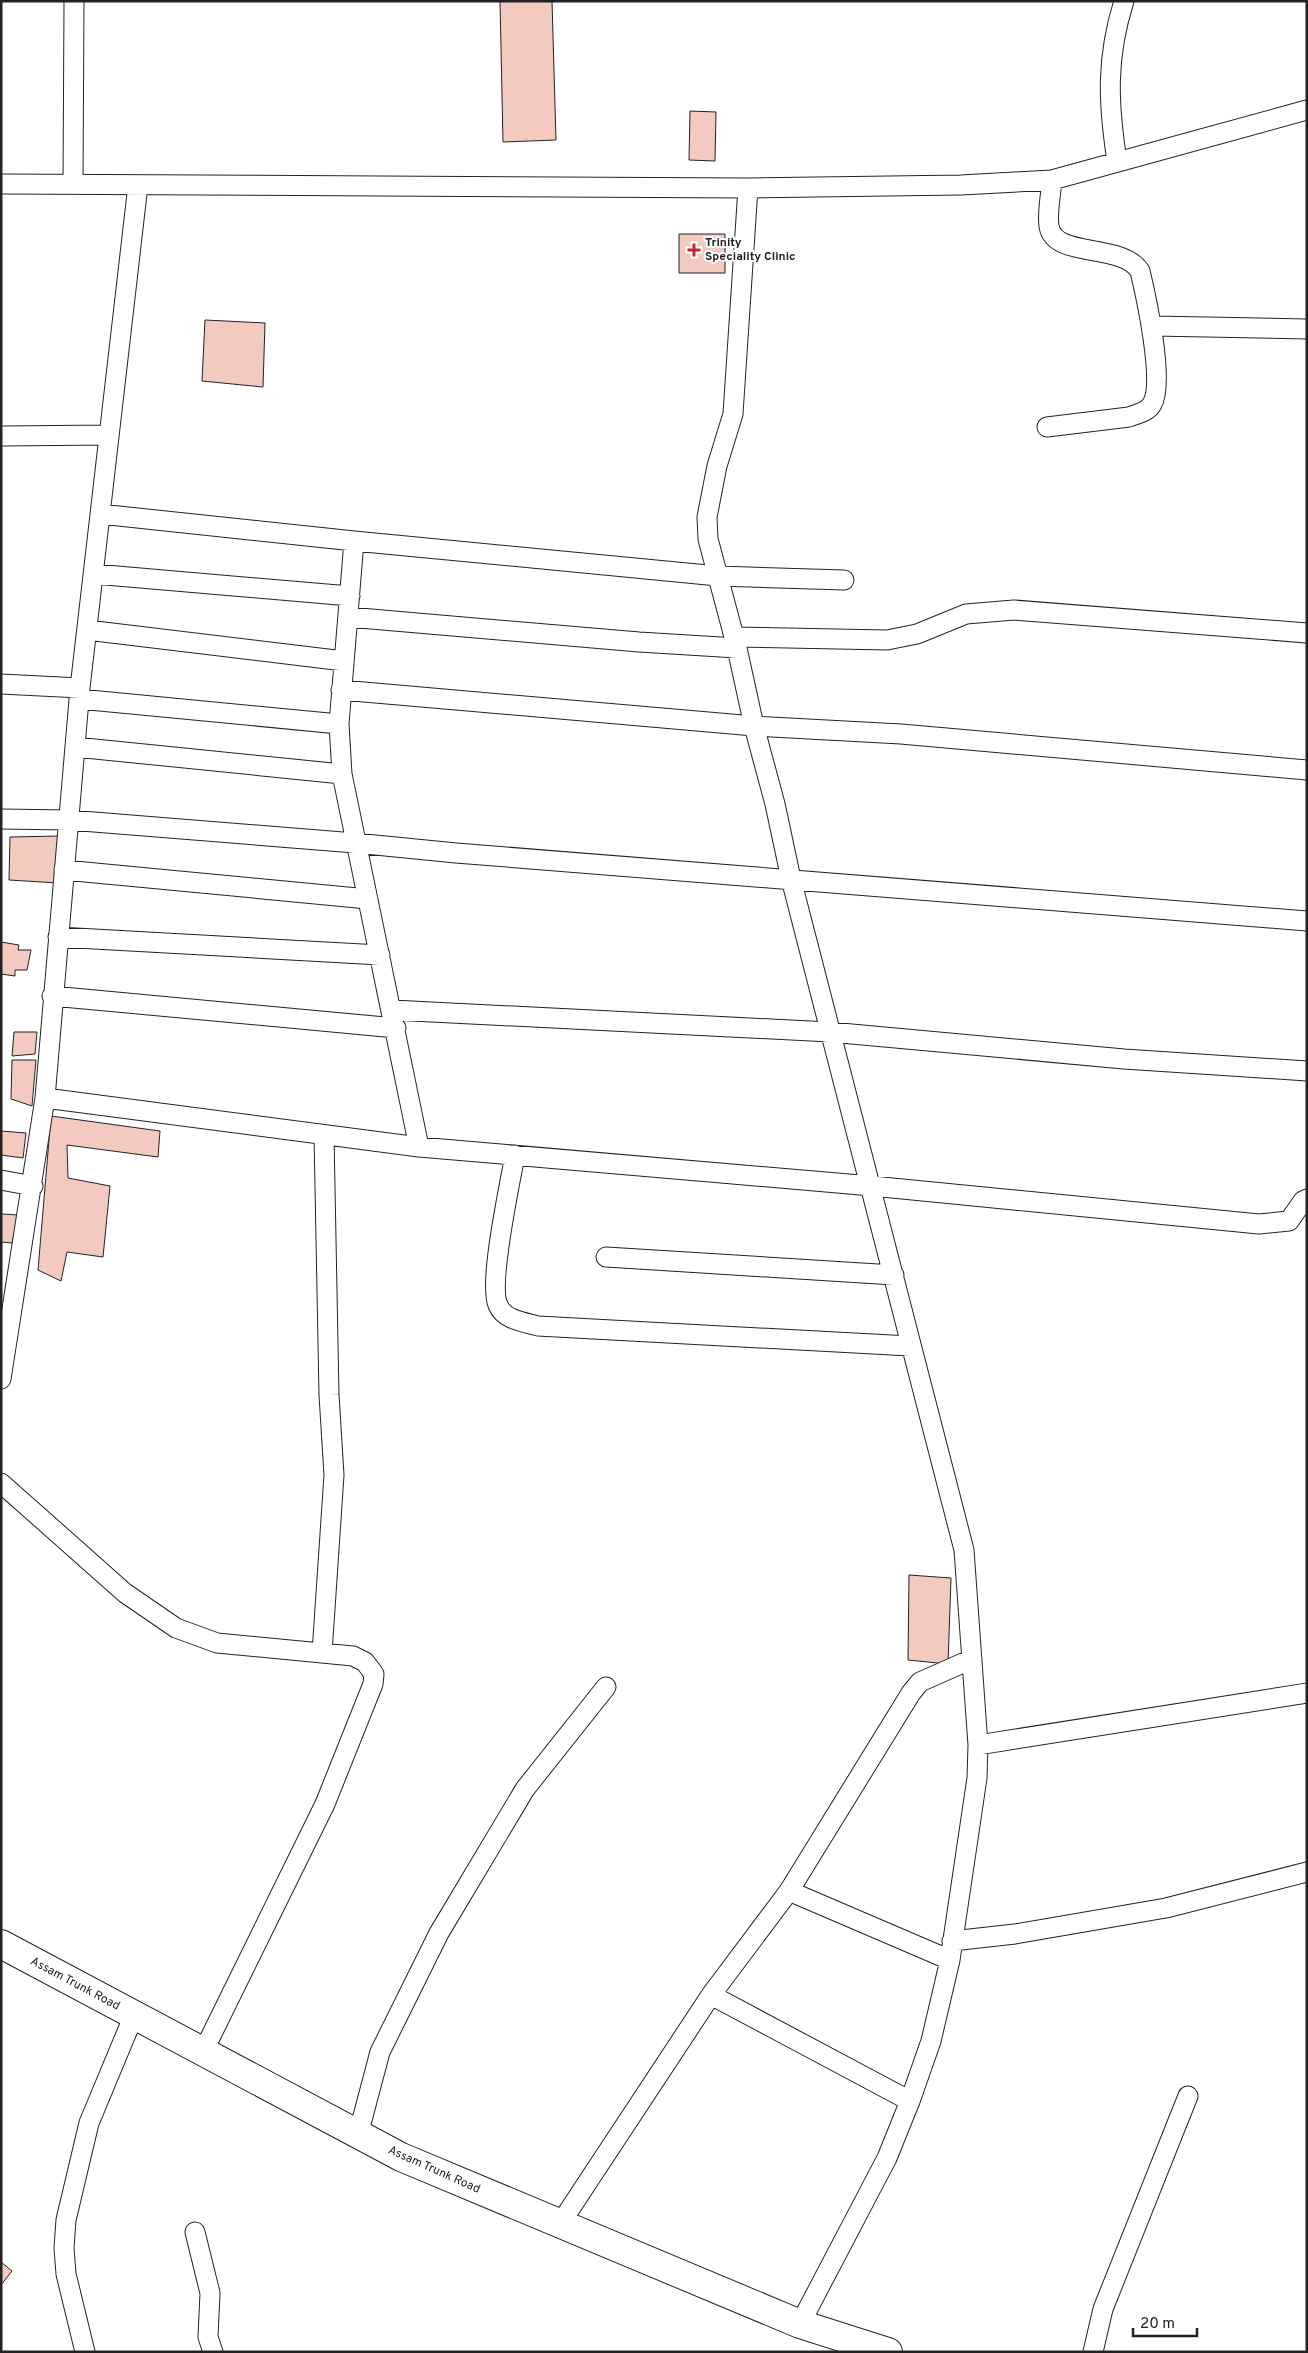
<svg xmlns="http://www.w3.org/2000/svg" width="1308" height="2353" viewBox="0 0 1308 2353" font-family="Overpass,sans-serif">
  <style>
    .building { fill: #f3c9c0; stroke: #222 }
    .lines { fill: none; stroke-linecap: round; stroke-linejoin: round }
    .minor-casing { stroke: #222; stroke-width: 21 }
    .primary-casing { stroke: #222; stroke-width: 30 }
    .minor { stroke: #fff; stroke-width: 19 }
    .primary { stroke: #fff; stroke-width: 28 }
    .poi-dot { fill: #c62828; stroke: #fff; stroke-width: 2 }
    .labels { text-anchor: middle; dominant-baseline: central; stroke-width: 4; stroke-linejoin: round; paint-order: stroke }
    .poi-label { font-size: 12px; font-weight: bold; fill: #222; stroke: #fff; text-anchor: start }
    .street-label { font-size: 12px; fill: #222; stroke: #fff }
  </style>
  <rect width="100%" height="100%" fill="#fff"/>
  <path class="building" d="M500,1H552L556,140L503,142Z
    M690,111L716,112L715,161L689,160Z
    M679,234H725V273H679Z
    M205,320L265,323L263,387L202,381Z
    M59,836L58,883L9,880L10,837Z
    M1,942L19,945L18,950H31L27,970H15V976L1,974Z
    M14,1032H37L35,1054L12,1056Z
    M12,1060H36L32,1106L11,1099Z
    M51,1116L160,1131L158,1157L67,1145L68,1178L110,1186L103,1257L67,1252L61,1281L38,1270Z
    M1,1131L26,1133L23,1158L1,1155Z
    M1,1214L19,1215L12,1243L1,1242Z
    M909,1575L951,1578L948,1664L908,1660Z
    M1,2262L12,2271L1,2285Z"/>
  <g class="lines">
    <g class="minor-casing">
      <path id="minor" d="M1117,161C1108,103 1106,58 1124,1
        M1,184L748,188L961,185L1052,180L1307,110
        M73,184L74,1
        M748,188L733,414L717,466L707,517L708,539L737,648L754,726L775,804L791,879L964,1550L978,1745L977,1778L950,1960L931,2041L910,2101L887,2158L800,2324
        M1153,326L1307,329
        M1047,427L1129,417C1137,414 1148,412 1152,404C1165,383 1146,296 1140,271C1121,242 1054,259 1049,226C1047,212 1051,194 1052,180
        M1,436L109,435
        M100,514L354,541L718,576L844,580
        M354,541L339,724L342,774L419,1147
        M94,574L350,596
        M348,617L639,642L737,648
        M87,630L344,661
        M734,637L887,640L917,634L966,614L1014,610L1307,633
        M1,684L80,688
        M341,690L754,726L901,734L1307,770
        M79,699L339,724
        M75,747L342,774
        M1,819L69,820L355,843L456,853L1307,921
        M64,870L368,899
        M58,937L380,955
        M52,996L396,1028
        M392,1010L830,1032L1124,1059L1307,1071
        M45,1098L419,1147L872,1186L1259,1224L1289,1221L1303,1201L1307,1199
        M515,1155C510,1183 488,1284 498,1305C504,1320 524,1322 538,1326L910,1346
        M1,1180L33,1186
        M606,1257L894,1275
        M1,1379L45,1098L80,688L138,185
        M1,1483L125,1593L176,1628L217,1643L353,1656L365,1662L374,1674L373,1684L325,1804L203,2052
        M322,1653L334,1475L329,1395L324,1135
        M978,1745L1307,1693
        M789,1891L950,1960
        M952,1941L1015,1934L1166,1908L1307,1872
        M711,1995L910,2101
        M358,2135L380,2052L439,1933L525,1789L606,1687
        M560,2224L711,1995L789,1891L911,1693L920,1682L972,1659
        M195,2232L210,2293L208,2337L213,2352
        M85,2352L66,2274L64,2248L66,2220L89,2123L134,2015
        M1093,2352L1103,2309L1188,2096"/>
    </g>
    <g class="primary-casing">
      <path id="primary" d="M1,1944L401,2157L800,2324L888,2352"/>
    </g>
    <use href="#minor" class="minor"/>
    <use href="#primary" class="primary"/>
  </g>
  <path class="poi-dot" d="M691.5 242.5h5v5h5v5h-5v5h-5v-5h-5v-5h5z"/>
  <g class="labels">
    <g class="poi-label">
      <text x="705" y="243">Trinity<tspan x="705" dy="14">Speciality Clinic</tspan></text>
    </g>
    <g class="street-label">
      <text transform="translate(75 1984) rotate(28)">Assam Trunk Road</text>
      <text transform="translate(434 2170) rotate(24)">Assam Trunk Road</text>
    </g>
  </g>
  <rect width="1308" height="2353" fill="none" stroke="#222222" stroke-width="5"/>
  <path d="M1133 2328v8h64v-8" fill="none" stroke="#222222" stroke-width="2.5"/>
  <text x="1140" y="2328" font-size="15" fill="#222222" stroke="#ffffff" stroke-width="4" paint-order="stroke">20 m</text>
</svg>
